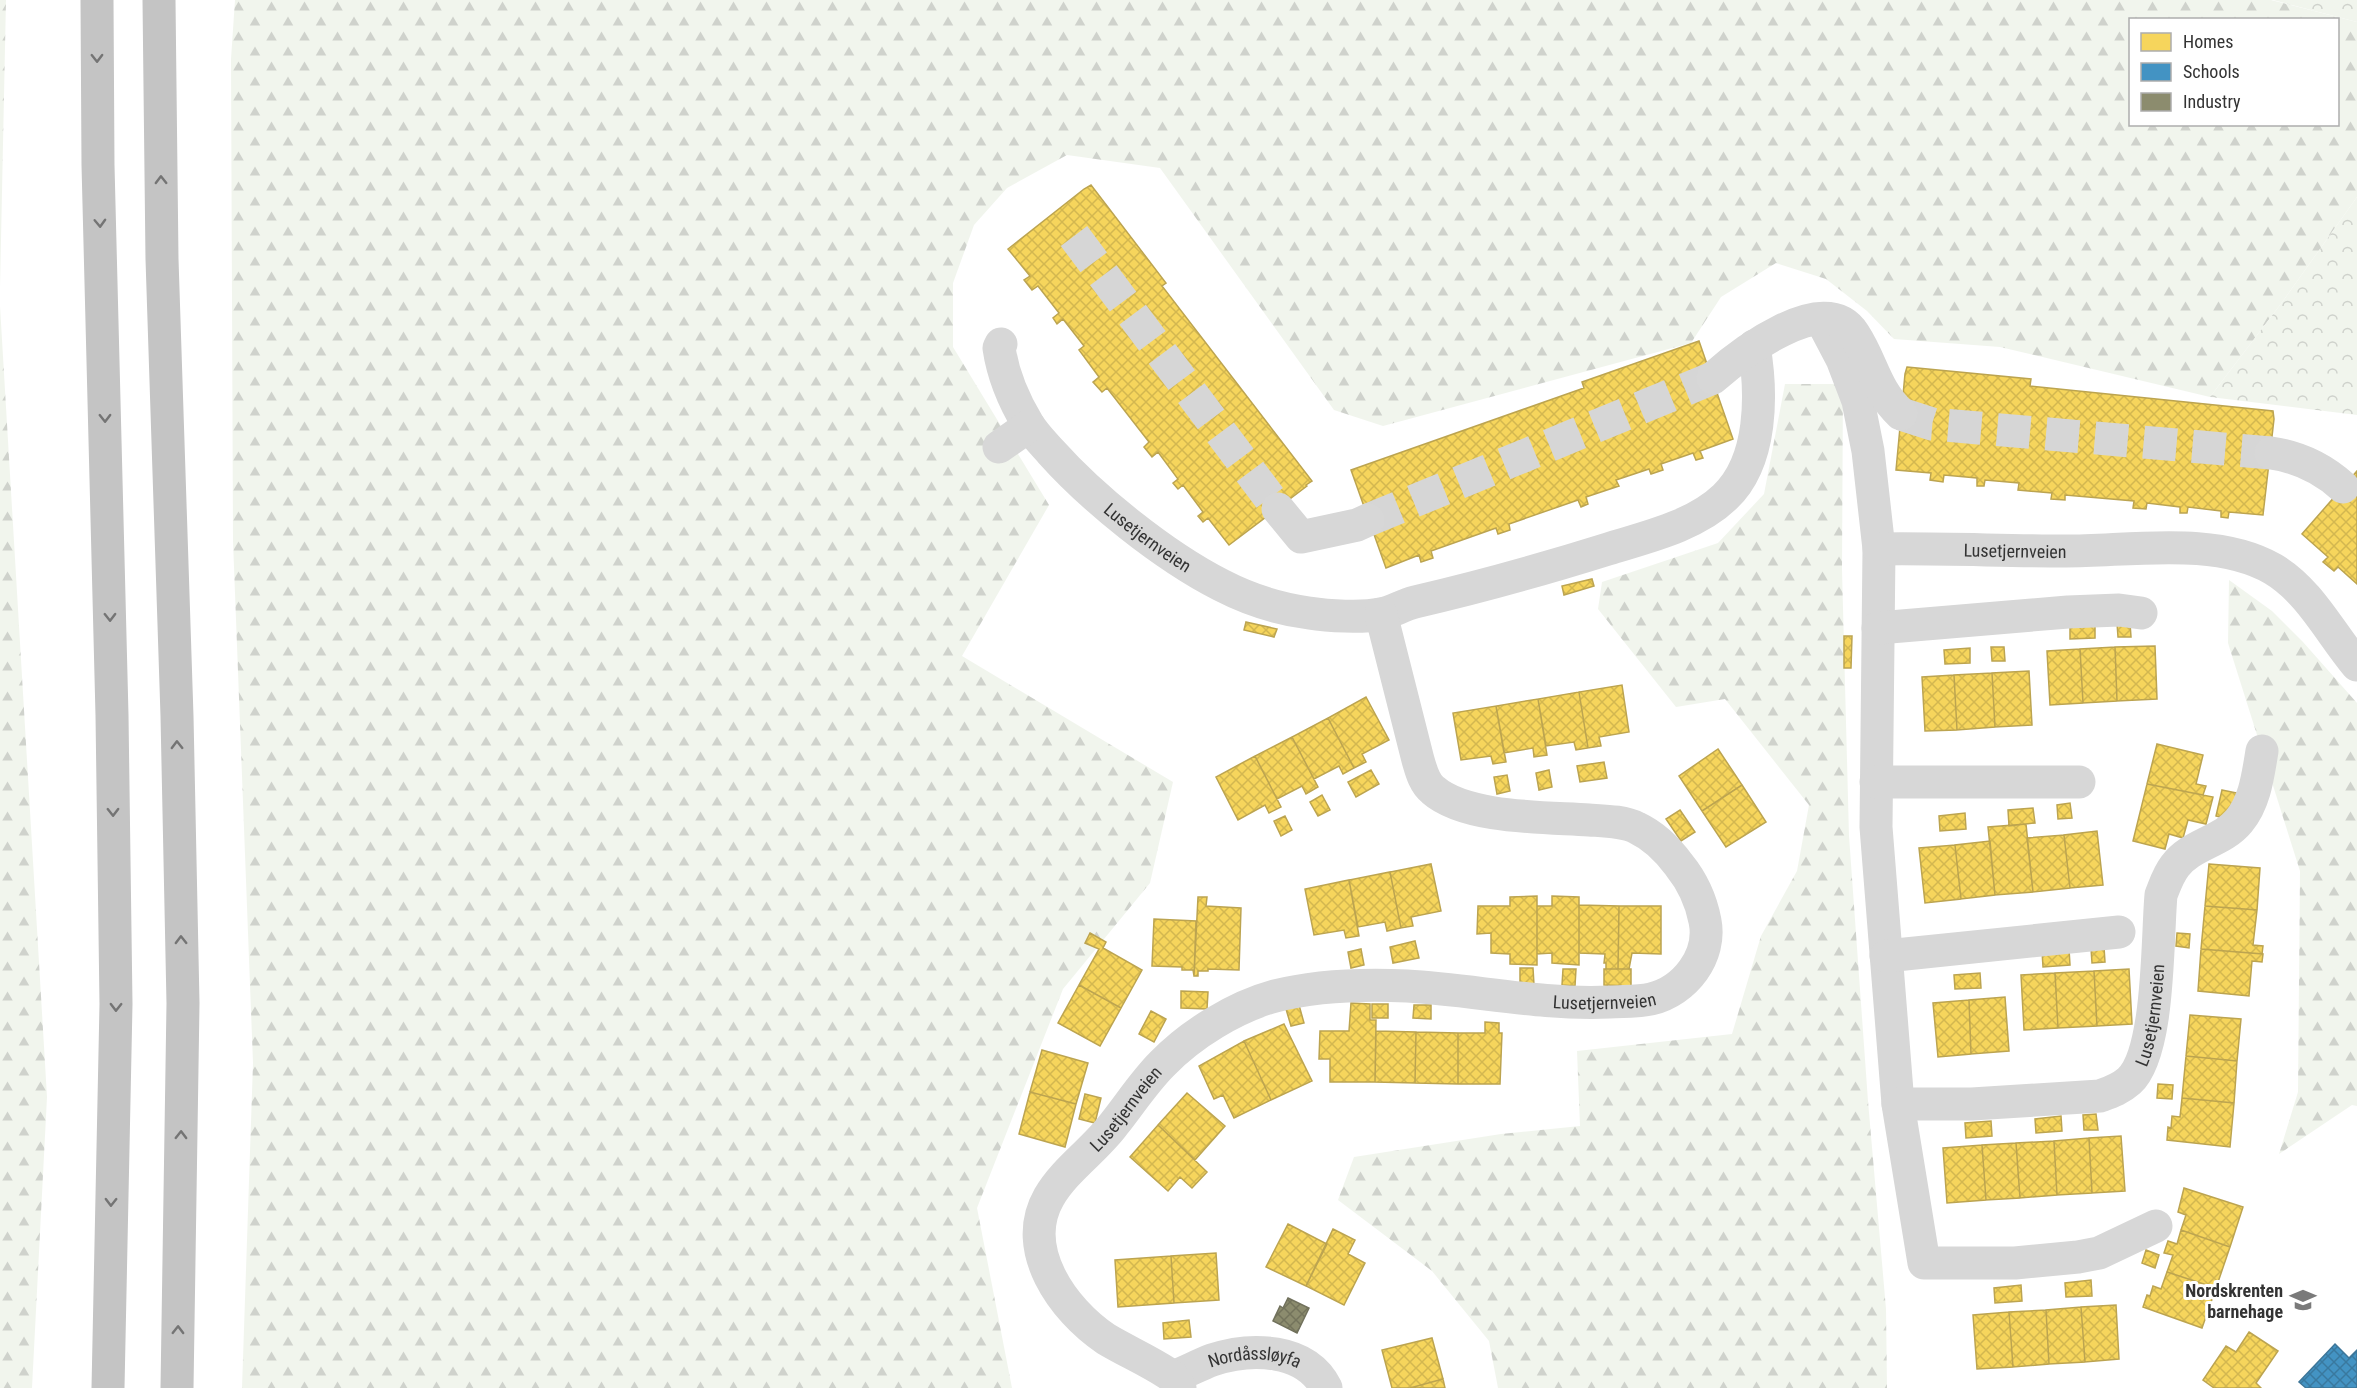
<svg xmlns="http://www.w3.org/2000/svg" width="2357" height="1388" viewBox="0 0 2357 1388" font-family="'Roboto Condensed',sans-serif">
  <style>
    .forest { fill: url(#forest-firs); fill-rule: evenodd }
    .park { fill: url(#park-crowns) }
    .homes { fill: url(#homes-cross-hatch); stroke: #bca450; stroke-width: 1.5 }
    .schools { fill: url(#schools-cross-hatch); stroke: #3e7698; stroke-width: 1.5 }
    .industry { fill: url(#industry-cross-hatch); stroke: #71715c; stroke-width: 1.5 }
    .lines { fill: none; stroke-linecap: round; stroke-linejoin: round }
    .minor-tunnel { stroke: #d6d6d6; stroke-width: 33; stroke-dasharray: 33 16; stroke-linecap: butt }
    .minor { stroke: #d7d7d7; stroke-width: 33 }
    .highway { stroke: #c4c4c4; stroke-width: 33 }
    .oneway { stroke: #747474 }
    .labels { text-anchor: middle; dominant-baseline: central; stroke-width: 6; stroke-linejoin: round; paint-order: stroke }
    .street-label { font-size: 18px; fill: #333; stroke: #fff }
    .poi-label { font-size: 18px; font-weight: bold; fill: #333; stroke: #fff; text-anchor: end }
  </style>
  <defs>
    <pattern id="forest-firs" width="22" height="20" patternUnits="userSpaceOnUse" patternTransform="scale(1.5)"><rect width="22" height="20" fill="#f1f5ed"/><path d="M5 1l3.5 6h-7zM16 11l3.5 6h-7z" fill="#cfd2cc"/></pattern>
    <pattern id="park-crowns" width="20" height="18" patternUnits="userSpaceOnUse" patternTransform="scale(1.5)"><rect width="20" height="18" fill="#f1f5ed"/><path d="M2 6a3 3 0 1 1 6 0M12 15a3 3 0 1 1 6 0" fill="none" stroke="#cfd2cc"/></pattern>
    <pattern id="homes-cross-hatch" width="8" height="8" patternUnits="userSpaceOnUse" patternTransform="scale(1.5)"><rect width="8" height="8" fill="#f6d55c"/><path d="M0 0l8 8M0 8l8-8" fill="none" stroke="#d3b750"/></pattern>
    <pattern id="schools-cross-hatch" width="8" height="8" patternUnits="userSpaceOnUse" patternTransform="scale(1.5)"><rect width="8" height="8" fill="#4393c3"/><path d="M0 0l8 8M0 8l8-8" fill="none" stroke="#39799f"/></pattern>
    <pattern id="industry-cross-hatch" width="8" height="8" patternUnits="userSpaceOnUse" patternTransform="scale(1.5)"><rect width="8" height="8" fill="#8c8c6e"/><path d="M0 0l8 8M0 8l8-8" fill="none" stroke="#73735b"/></pattern>
  </defs>
  <rect width="100%" height="100%" fill="#fff"/>
  <path class="forest" d="M0,0H6L0,288Z
    M235,0H2271L2357,22V197L2283,301L2210,397L2000,347L1894,339L1867,311L1826,279L1776,263L1721,297L1691,343L1383,426L1334,410L1160,168L1067,155L1007,188L974,225L953,283V347L1049,505L962,656L1173,782L1150,883L1063,989L977,1208L1012,1388H242L253,1063L233,541L231,59ZM2130,20H2338V124H2130Z
    M0,306L47,1097L32,1388H0Z
    M1785,384H1843L1842,570L1849,836L1868,1101L1886,1309L1887,1388H1498L1489,1341L1432,1271L1338,1200L1354,1157L1501,1134L1580,1126L1577,1051L1732,1034L1761,936L1797,871L1809,805L1725,699L1676,707L1598,609L1602,582L1718,543L1764,494Z
    M2229,580L2272,611L2303,642L2357,703V1106L2352,1105L2279,1154L2298,1092L2300,871L2228,643Z"/>
  <path class="park" d="M2271,0H2357V22L2273,0Z
    M2357,197V415L2210,397L2283,301Z"/>
  <path class="homes" d="M1091,185L1166,283L1162,286L1312,481L1306,485L1307,486L1229,545L1208,518L1203,522L1198,516L1203,512L1183,485L1178,489L1173,483L1178,479L1158,452L1152,457L1144,447L1149,442L1107,388L1102,392L1093,382L1099,377L1079,350L1084,346L1063,319L1057,324L1053,318L1059,313L1038,286L1032,290L1024,280L1030,276L1008,249L1084,189Z
    M1699,341L1733,439L1700,451L1703,458L1696,460L1693,453L1661,464L1663,470L1651,474L1649,469L1616,480L1619,486L1586,497L1588,504L1581,507L1578,500L1509,524L1510,530L1498,534L1496,528L1431,551L1433,558L1421,562L1419,555L1386,568L1351,470L1584,388L1582,382Z
    M1907,367L2031,379L2030,386L2273,411L2274,419L2263,515L2229,512L2228,518L2221,517V511L2188,507L2187,513H2180V507L2147,503L2146,509L2133,508L2134,501L2065,495V500L2051,499L2052,493L2018,490L2019,483L1985,480L1984,486H1977V478L1944,475L1943,482L1930,480L1931,473L1896,470L1905,374Z
    M2357,471V584L2338,567L2334,571L2323,562L2328,557L2302,534Z
    M1592,579L1594,586L1564,595L1562,586Z
    M1246,622L1277,629L1274,637L1244,630Z
    M2117,623H2130L2131,637H2118Z
    M2095,625V638L2070,639V626Z
    M1844,636H1852L1851,668H1844Z
    M2155,646L2157,699L2117,701L2115,647Z
    M1991,647H2004L2005,661H1992Z
    M2115,647L2117,701L2083,703L2080,649Z
    M1970,648V663L1945,664L1944,650Z
    M2080,649L2083,703L2050,705L2047,651Z
    M2029,671L2032,725L1995,727L1992,673Z
    M1992,673L1995,727L1957,730L1954,675Z
    M1954,675L1957,730L1925,731L1922,677Z
    M1622,685L1629,732L1599,737L1601,746L1588,748L1579,692Z
    M1579,692L1588,748L1576,750L1574,742L1546,746L1538,699Z
    M1366,697L1389,740L1362,754L1366,762L1354,768L1328,718Z
    M1538,699L1547,755L1534,757L1533,748L1504,753L1496,706Z
    M1496,706L1506,762L1493,764L1491,756L1461,760L1453,713Z
    M1328,718L1354,768L1343,774L1339,766L1314,779L1292,737Z
    M1292,737L1318,787L1306,794L1302,786L1277,799L1255,756Z
    M2157,744L2203,755L2196,784L2206,786L2203,795L2147,784Z
    M1718,749L1742,785L1702,811L1679,776Z
    M1255,756L1281,807L1269,813L1265,805L1238,820L1216,777Z
    M1604,762L1607,778L1580,782L1577,766Z
    M1371,770L1379,784L1356,797L1348,782Z
    M1549,770L1552,787L1539,790L1536,773Z
    M1507,775L1510,791L1497,794L1494,777Z
    M2147,784L2213,797L2206,824L2188,820L2183,838L2169,834L2165,849L2133,841Z
    M1742,785L1766,822L1726,847L1702,811Z
    M2222,790L2237,793L2231,820L2216,816Z
    M1322,795L1330,810L1318,816L1310,802Z
    M2070,803L2072,818L2058,819L2057,805Z
    M2033,808L2035,823L2009,826L2008,810Z
    M1680,810L1695,832L1681,841L1666,819Z
    M1965,813L1966,829L1940,831L1939,816Z
    M1285,816L1292,830L1281,836L1274,821Z
    M2026,824L2033,892L1995,895L1988,827Z
    M2097,831L2103,885L2070,888L2064,835Z
    M2064,835L2070,888L2033,892L2027,838Z
    M1990,841L1995,895L1961,899L1955,845Z
    M1955,845L1961,899L1925,903L1919,848Z
    M1431,864L1441,911L1411,917L1413,926L1401,928L1390,872Z
    M2209,864L2260,868L2257,910L2205,906Z
    M1390,872L1401,928L1387,931L1385,922L1358,927L1349,880Z
    M1349,880L1359,936L1346,938L1344,930L1314,935L1305,889Z
    M1537,896V965L1510,964V954L1491,953V933L1477,934L1478,906H1510V897Z
    M1552,896L1579,897V965L1552,963V953L1537,954V906H1552Z
    M1198,897H1207L1206,906L1241,908L1239,970L1208,969V971H1198V976H1194Z
    M1579,905L1619,906L1618,969H1606V963H1604L1605,954L1579,953Z
    M1619,906H1661V954L1632,953L1629,969H1618Z
    M2205,906L2257,910L2253,945L2263,946L2262,954L2201,949Z
    M1154,919L1196,921L1194,976L1193,970H1182V967L1152,966Z
    M1090,933L1106,942L1103,948L1142,970L1121,1008L1079,985L1099,949L1085,943Z
    M2177,933L2190,934L2189,948L2176,946Z
    M1415,941L1419,958L1393,963L1390,947Z
    M2104,947L2105,962L2092,963L2091,948Z
    M1361,949L1364,965L1351,968L1348,952Z
    M2069,949L2070,965L2043,967L2042,951Z
    M2201,949L2263,954L2262,962L2252,961L2249,996L2198,991Z
    M1520,968H1533L1534,985L1520,986Z
    M1563,969H1576L1575,986L1562,985Z
    M1604,969H1631V986L1604,985Z
    M2129,969L2132,1024L2097,1026L2094,971Z
    M2094,971L2097,1026L2058,1028L2055,973Z
    M1980,973L1981,988L1955,989L1954,975Z
    M2055,973L2058,1028L2024,1030L2021,975Z
    M1079,985L1121,1008L1100,1046L1058,1023Z
    M1181,991L1208,992L1207,1009L1181,1008Z
    M2005,997L2009,1051L1971,1054L1969,1000Z
    M1969,1000L1971,1054L1938,1057L1933,1003Z
    M1351,1003L1370,1004V1020H1376L1375,1082H1330V1059H1319L1320,1031H1349Z
    M1372,1004H1388V1018H1372Z
    M1299,1005L1304,1023L1291,1026L1286,1009Z
    M1414,1005H1431V1019L1413,1018Z
    M1151,1011L1166,1019L1154,1042L1139,1034Z
    M2190,1015L2241,1019L2237,1061L2186,1056Z
    M1485,1022L1499,1023V1033H1502L1500,1084H1458V1033H1485Z
    M1284,1024L1312,1081L1271,1100L1244,1041Z
    M1376,1031L1416,1032L1415,1083L1375,1082Z
    M1416,1032L1458,1033V1084L1415,1083Z
    M1244,1041L1271,1100L1234,1118L1223,1095L1214,1099L1199,1066Z
    M1042,1050L1088,1063L1076,1104L1030,1092Z
    M2186,1056L2237,1061L2234,1103L2182,1098Z
    M2158,1084L2173,1085L2172,1099L2157,1098Z
    M1030,1092L1076,1104L1065,1147L1019,1134Z
    M1187,1093L1225,1126L1195,1160L1158,1125Z
    M1085,1094L1101,1098L1095,1123L1079,1119Z
    M2182,1098L2234,1103L2230,1147L2167,1140L2168,1127L2171,1128L2172,1116L2180,1117Z
    M2096,1114L2098,1130H2084L2083,1115Z
    M2061,1116L2062,1131L2036,1133L2035,1119Z
    M1991,1121L1992,1136L1966,1138L1965,1123Z
    M1158,1125L1207,1172L1192,1188L1180,1177L1168,1191L1130,1157Z
    M2121,1136L2125,1191L2092,1193L2089,1138Z
    M2089,1138L2092,1193L2057,1195L2054,1141Z
    M2054,1141L2057,1195L2020,1198L2016,1143Z
    M2016,1143L2020,1198L1986,1200L1982,1145Z
    M1982,1145L1986,1200L1947,1203L1943,1148Z
    M2184,1188L2243,1207L2230,1247L2181,1230L2186,1215L2178,1212Z
    M1288,1224L1327,1244L1306,1286L1266,1267Z
    M1333,1229L1355,1240L1348,1254L1365,1263L1344,1305L1306,1286Z
    M2181,1230L2230,1247L2216,1288L2167,1272L2173,1255L2164,1253L2168,1241L2177,1244Z
    M2146,1250L2159,1255L2155,1268L2142,1263Z
    M1216,1253L1219,1300L1174,1303L1171,1256Z
    M1171,1256L1174,1303L1118,1307L1115,1260Z
    M2167,1272L2216,1288L2202,1328L2143,1307L2147,1295L2150,1296L2153,1286L2161,1289Z
    M2091,1280L2092,1296L2066,1297L2065,1283Z
    M2021,1285L2022,1301L1995,1303L1994,1288Z
    M2116,1305L2119,1359L2085,1362L2081,1307Z
    M2081,1307L2085,1362L2049,1364L2046,1310Z
    M2046,1310L2049,1364L2013,1367L2009,1312Z
    M2009,1312L2013,1367L1977,1369L1973,1315Z
    M1189,1320L1191,1337L1164,1339L1163,1323Z
    M2249,1332L2278,1351L2256,1383L2261,1388H2214L2203,1380L2226,1346L2236,1352Z
    M1432,1338L1443,1379L1410,1388H1392L1382,1350Z
    M1443,1379L1445,1388H1410Z"/>
  <path class="schools" d="M2335,1344L2349,1358L2357,1350V1388H2306L2299,1382Z"/>
  <path class="industry" d="M1288,1298L1309,1308L1297,1333L1273,1321L1280,1306L1283,1308Z"/>
  <g class="lines">
    <path class="minor-tunnel" d="M1074,236L1278,509
      M1901,414L1932,424L2271,453
      M1368,520L1713,378"/>
    <g class="minor">
      <path d="M1821,319L1842,359L1858,401L1868,451L1879,549L1876,827L1898,1104L1924,1263H2015L2078,1257L2099,1253L2156,1226"/>
      <path id="s1" d="M1001,344L999,348C1003,375 1014,401 1028,424C1034,434 1043,443 1051,452C1093,499 1164,556 1221,585C1248,599 1279,609 1309,613C1328,616 1362,618 1381,614C1392,612 1403,605 1415,602C1480,587 1544,569 1608,549C1647,537 1695,526 1725,497C1763,461 1762,393 1754,346"/>
      <path d="M1713,378C1739,355 1825,288 1854,334C1873,363 1874,388 1901,414"/>
      <path d="M999,447L1029,426"/>
      <path d="M2271,453C2299,457 2322,468 2343,487"/>
      <path d="M1278,509L1301,537L1357,525L1368,520"/>
      <path id="s2" d="M1879,549C1941,548 2004,551 2066,551C2131,551 2216,536 2273,569C2310,591 2330,633 2357,665"/>
      <path d="M1878,628L2068,612L2119,610L2141,613"/>
      <path d="M1876,782H2079"/>
      <path d="M1886,956L2119,932"/>
      <path id="s3" d="M1898,1104H1972L2100,1096C2111,1092 2120,1089 2129,1081C2160,1053 2157,938 2161,895C2165,885 2168,875 2175,866C2191,844 2222,842 2239,821C2255,802 2258,775 2262,751"/>
      <path id="s4" d="M1173,1377C1186,1372 1199,1365 1212,1360C1251,1347 1306,1348 1326,1388"/>
      <path id="s5" d="M1180,1388L1173,1377L1167,1373C1147,1360 1126,1351 1106,1339C1063,1310 1019,1249 1049,1197C1065,1169 1095,1150 1114,1124C1130,1104 1144,1082 1162,1064C1191,1034 1235,1007 1275,996C1318,985 1363,984 1407,986C1475,990 1541,1005 1609,1002C1623,1001 1638,1002 1651,999C1685,991 1712,956 1705,921C1701,900 1692,881 1679,865C1668,850 1654,836 1637,828C1623,821 1605,821 1589,820C1547,817 1466,819 1433,790C1424,783 1421,770 1418,760L1381,614"/>
    </g>
    <path class="highway" d="M97,0L98,165L112,715L116,1004L108,1388
      M159,0L162,259L177,716L183,1003L177,1388"/>
  </g>
  <defs><path id="oneway-chevron" d="M-2-3.5L2.5 0L-2 3.5" fill="none" stroke-width="1.6" stroke-linecap="round" stroke-linejoin="round" transform="scale(1.5)"/></defs>
  <g class="oneway">
    <use href="#oneway-chevron" transform="translate(97 58) rotate(89)"/>
    <use href="#oneway-chevron" transform="translate(161 180) rotate(-91)"/>
    <use href="#oneway-chevron" transform="translate(100 223) rotate(88)"/>
    <use href="#oneway-chevron" transform="translate(105 418) rotate(89)"/>
    <use href="#oneway-chevron" transform="translate(110 617) rotate(89)"/>
    <use href="#oneway-chevron" transform="translate(177 745) rotate(-91)"/>
    <use href="#oneway-chevron" transform="translate(113 812) rotate(89)"/>
    <use href="#oneway-chevron" transform="translate(181 940) rotate(-91)"/>
    <use href="#oneway-chevron" transform="translate(116 1007) rotate(91)"/>
    <use href="#oneway-chevron" transform="translate(181 1135) rotate(-89)"/>
    <use href="#oneway-chevron" transform="translate(111 1202) rotate(91)"/>
    <use href="#oneway-chevron" transform="translate(178 1330) rotate(-89)"/>
  </g>
  <defs>
    <g id="school-bare" transform="scale(2.07)"><path d="M0-5L7-2L0 1L-7-2ZM-4 1L0 2.5L4 1V4Q0 6-4 4Z" fill="#7a7a7a" stroke="#fff" stroke-width="2.5" paint-order="stroke"/></g>
  </defs>
  <g fill-rule="evenodd">
    <use href="#school-bare" x="2303" y="1300"/>
  </g>
  <g class="labels">
    <g class="street-label">
      <text stroke="none"><textPath href="#s1" startOffset="252">Lusetjernveien</textPath></text>
      <text stroke="none"><textPath href="#s2" startOffset="136">Lusetjernveien</textPath></text>
      <text stroke="none"><textPath href="#s5" startOffset="897">Lusetjernveien</textPath></text>
      <text stroke="none"><textPath href="#s3" startOffset="306">Lusetjernveien</textPath></text>
      <text stroke="none"><textPath href="#s5" startOffset="375">Lusetjernveien</textPath></text>
      <text stroke="none"><textPath href="#s4" startOffset="86">Nordåssløyfa</textPath></text>
    </g>
    <g class="poi-label">
      <text x="2283" y="1290">Nordskrenten<tspan x="2283" dy="21">barnehage</tspan></text>
    </g>
  </g>
  <rect x="2129" y="18" width="210" height="108" fill="#ffffff" stroke="#adadad" stroke-width="1.5"/>
  <rect x="2141" y="33" width="30" height="18" fill="#f6d55c" stroke="#adadad" stroke-width="1.5"/>
  <text x="2183" y="48" font-size="18" fill="#333333">Homes</text>
  <rect x="2141" y="63" width="30" height="18" fill="#4393c3" stroke="#adadad" stroke-width="1.5"/>
  <text x="2183" y="78" font-size="18" fill="#333333">Schools</text>
  <rect x="2141" y="93" width="30" height="18" fill="#8c8c6e" stroke="#adadad" stroke-width="1.5"/>
  <text x="2183" y="108" font-size="18" fill="#333333">Industry</text>
</svg>
